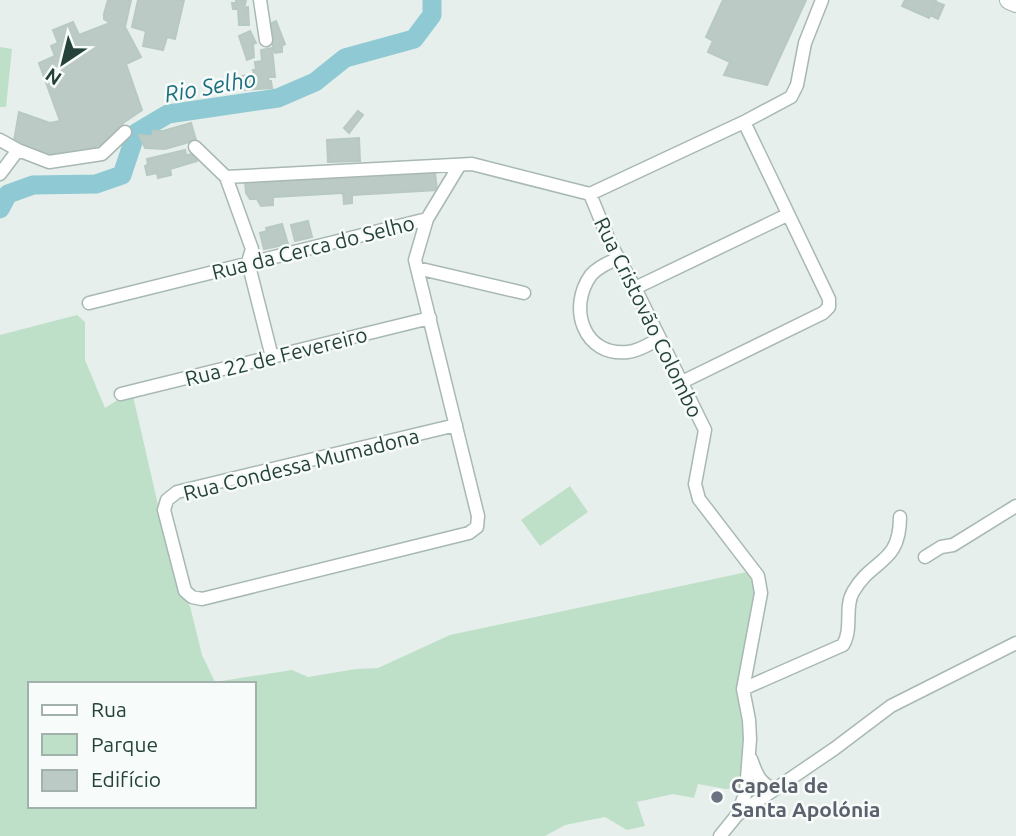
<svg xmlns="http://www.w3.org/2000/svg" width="1016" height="836" viewBox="0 0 1016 836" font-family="Ubuntu,sans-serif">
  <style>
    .green { fill: #bfe0c8; fill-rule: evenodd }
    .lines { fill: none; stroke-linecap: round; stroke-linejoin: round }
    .river { stroke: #8ec9d4; stroke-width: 19 }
    .building { fill: #bbcac4; stroke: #b8c9c2; stroke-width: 2 }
    .street-casing { stroke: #a8b8b2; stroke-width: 15 }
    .secondary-casing { stroke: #a4bbb3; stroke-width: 20 }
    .street { stroke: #fff; stroke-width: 12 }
    .secondary { stroke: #fff; stroke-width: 18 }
    .worship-dot { fill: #6b7280; stroke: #f7fbf9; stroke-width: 2.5 }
    .labels { text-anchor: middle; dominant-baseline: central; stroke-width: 5; stroke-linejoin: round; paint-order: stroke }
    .street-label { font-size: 21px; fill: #24423a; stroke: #f7fbf9 }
    .worship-label { font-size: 21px; font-weight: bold; fill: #5b616d; stroke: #f7fbf9; text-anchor: start }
    .water-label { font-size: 23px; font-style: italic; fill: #1c6f80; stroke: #f7fbf9 }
  </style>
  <rect width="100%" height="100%" fill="#e6efeb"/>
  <path class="green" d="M0,47L12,49L6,107H0Z
    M77,315L85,322V360L105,408L119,399L133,396L178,592L190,606L202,655L215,682L292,670L308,677L356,669L378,668L450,635L747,572L756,587L738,691L744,742L739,788L726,789L698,784L694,798L673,794L637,802L645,826L627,830L605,817L565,825L545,836H0V335ZM30,684H254V806H30Z
    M570,486L588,512L540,546L521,520Z"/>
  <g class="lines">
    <path class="river" d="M0,209L8,194L33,185L96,184L122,175L136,133L168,114L278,98L315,82L345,58L414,39L432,15V0"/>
  </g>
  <path class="building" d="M108,0H131L125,27L141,57L126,64L142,110L123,123L120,130L109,141L85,151L54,156L40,153L14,141L19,112L50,123L60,121L39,63L55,56L51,46L58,43L53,30L73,22L79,35L110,23L104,19V14Z
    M138,0H184L175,39L167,37L163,50L143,46L146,31L132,27Z
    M236,0H246L244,8L248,7L249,25H239L238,9H233L232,3H236Z
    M723,0H806L767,85L724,75L730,62L708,52L713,41L706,37Z
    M905,0H934L936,1L929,18L902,6Z
    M936,2L944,5L938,19L930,15Z
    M276,21L285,44L282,46V52L275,53L267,25Z
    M250,31L256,43L253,44L254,57L247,60L239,36Z
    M272,48L275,77H268L269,81H271L272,88L241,90V76L254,75L253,70H256L255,62L262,61L261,50Z
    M358,111L363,115L349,133L344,128Z
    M191,123L196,140L165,149L145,148L139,135L152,136L153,131H163Z
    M359,138L360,161L328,162L327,140Z
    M185,150L186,155L196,154L197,161L170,169L171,175L158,178L157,173L147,175L145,166L148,165L147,159Z
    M435,172L437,190L352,195V203L344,204L343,193L273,197V205L261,206L257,199H250L246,193L245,182Z
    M308,221L312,237L295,241L291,225Z
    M282,224L288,244L264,249L260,233L267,231L266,228Z"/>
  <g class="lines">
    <g class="street-casing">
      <path id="street" d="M260,0L266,40
        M0,140L18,150L49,162L102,154L125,132
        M195,147L226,177L252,249L248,262L272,357
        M0,174L18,150
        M226,177L472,164L590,194
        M590,194L611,245L635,288L705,430L695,484L699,499L758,576L761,593L743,689L749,720L750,739L746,792L737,815
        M590,194L744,122L791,97L797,85L805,43L822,0
        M619,258C609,262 598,267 591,275C567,308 584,357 628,352C639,351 649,344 659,339
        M417,268L524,293
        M635,288L787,215
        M89,303L427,219
        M680,383L823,313L829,307V299L744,122
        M121,394L430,318
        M456,425L177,492L167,500L164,510L185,591L192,597L202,599L469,533L477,527L478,516L415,260L427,219L459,166
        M925,557L941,547L953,545L1016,506
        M743,689L843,645C853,629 844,607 853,592C872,558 900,565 900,517
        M751,759C756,773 760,785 775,789
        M720,836L737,815L834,749L891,706L1016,643"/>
    </g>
    <g class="secondary-casing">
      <path id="secondary" d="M1009,0L1016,3"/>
    </g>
    <use href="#street" class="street"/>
    <use href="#secondary" class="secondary"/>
  </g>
  <circle class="worship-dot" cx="717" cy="797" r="7"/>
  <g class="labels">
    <g class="street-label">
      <text transform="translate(313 247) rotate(-14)">Rua da Cerca do Selho</text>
      <text transform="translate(649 317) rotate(64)">Rua Cristovão Colombo</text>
      <text transform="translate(276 356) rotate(-14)">Rua 22 de Fevereiro</text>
      <text transform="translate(301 464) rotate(-14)">Rua Condessa Mumadona</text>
    </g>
    <g class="worship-label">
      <text x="731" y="785">Capela de<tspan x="731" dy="24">Santa Apolónia</tspan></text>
    </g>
    <g class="water-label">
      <text transform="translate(210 86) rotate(-10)">Rio Selho</text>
    </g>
  </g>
  <rect x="28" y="682" width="228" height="126" fill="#f7fbf9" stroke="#a3b1ad" stroke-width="2"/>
  <rect x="42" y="705" width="35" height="10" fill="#ffffff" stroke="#a3b1ad" stroke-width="2"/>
  <text x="91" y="717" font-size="21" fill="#24423a">Rua</text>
  <rect x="42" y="734" width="35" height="21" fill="#bfe0c8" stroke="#a3b1ad" stroke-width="2"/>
  <text x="91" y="752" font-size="21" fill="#24423a">Parque</text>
  <rect x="42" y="770" width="35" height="21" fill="#bbcac4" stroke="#a3b1ad" stroke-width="2"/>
  <text x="91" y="787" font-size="21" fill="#24423a">Edifício</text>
  <g transform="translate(63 63) rotate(215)" stroke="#f7fbf9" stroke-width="5" paint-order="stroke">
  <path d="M0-5L12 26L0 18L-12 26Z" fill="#24423a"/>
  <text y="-10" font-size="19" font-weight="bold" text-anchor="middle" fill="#24423a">N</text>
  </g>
</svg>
